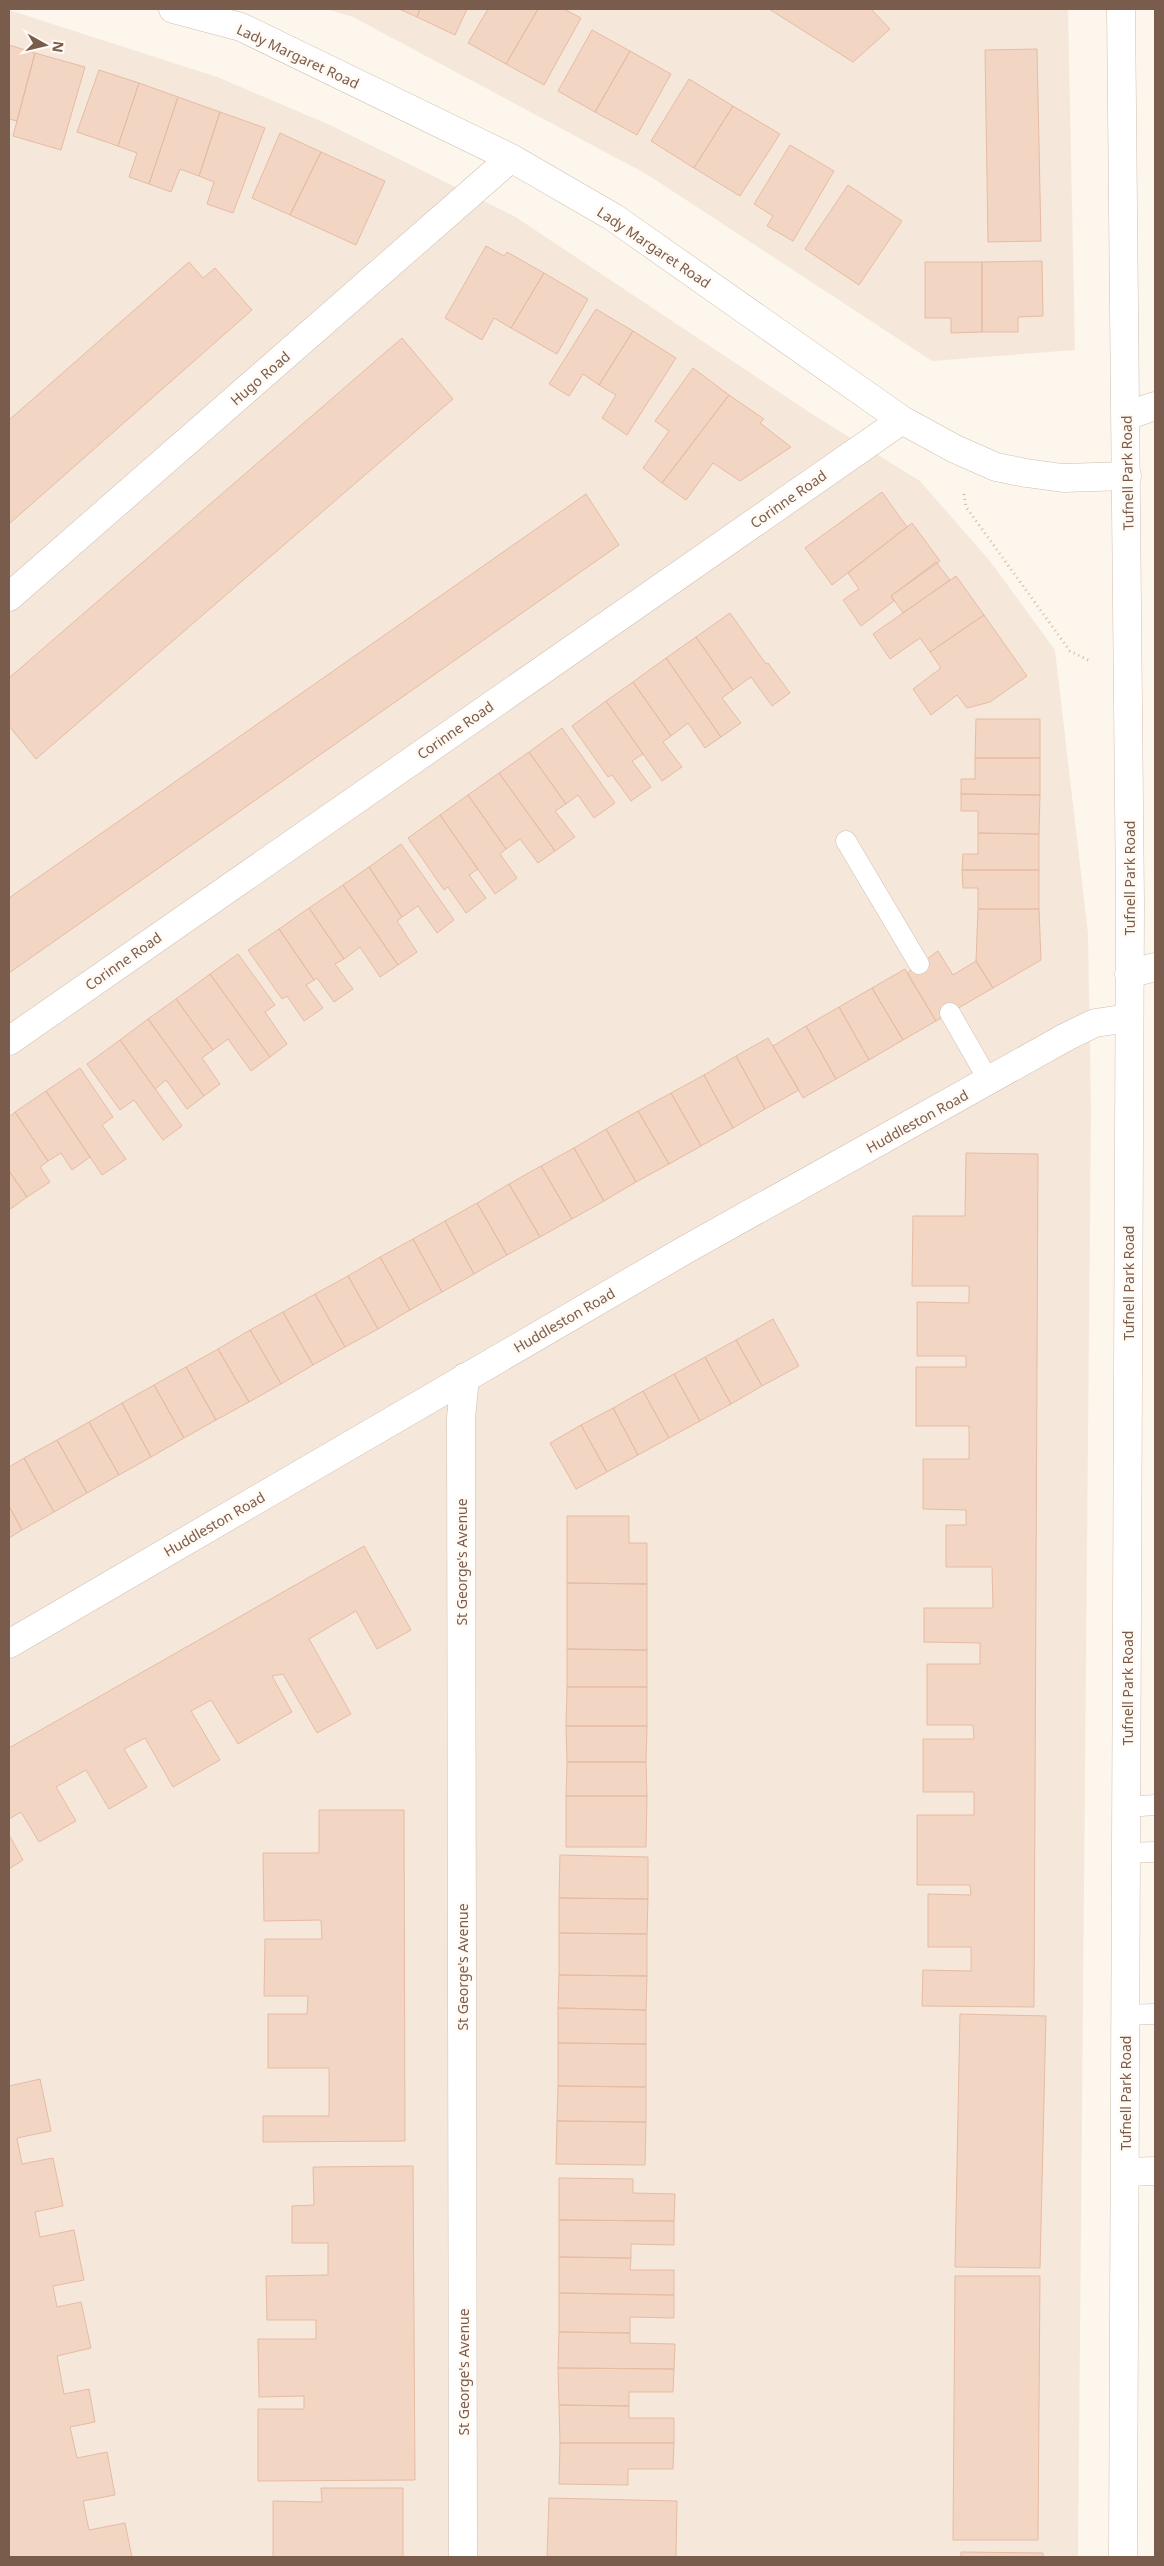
<svg xmlns="http://www.w3.org/2000/svg" width="1164" height="2566" viewBox="0 0 1164 2566" font-family="'Noto Sans',sans-serif">
  <style>
    .residential { fill: #f5e8da }
    .building { fill: #f3d5c3; stroke: #e6bba3 }
    .lines { fill: none; stroke-linecap: round; stroke-linejoin: round }
    .service-casing { stroke: #d1beb0; stroke-width: 21 }
    .minor-casing { stroke: #d1beb0; stroke-width: 29 }
    .tertiary-casing { stroke: #d1beb0; stroke-width: 29 }
    .path { stroke: #d9b8a5; stroke-width: 3; stroke-dasharray: 1 4; stroke-linecap: butt }
    .service { stroke: #fff; stroke-width: 20 }
    .minor { stroke: #fff; stroke-width: 28 }
    .tertiary { stroke: #fff; stroke-width: 28 }
    .labels { text-anchor: middle; dominant-baseline: central; stroke-width: 5; stroke-linejoin: round; paint-order: stroke }
    .street-label { font-size: 14px; fill: #7a5c4d; stroke: #fffaf3 }
  </style>
  <rect width="100%" height="100%" fill="#fdf6ec"/>
  <path class="residential" d="M326,9H1068L1075,350L932,361L648,175L353,17Z
    M9,10L217,77L330,125L514,216L812,414L920,481L990,561L1055,650L1088,933L1091,1109L1078,2557H9Z"/>
  <path class="building" d="M399,9H420L417,17Z
    M420,9H467L455,35L417,17Z
    M488,9H538L506,64L468,43Z
    M538,9H564L581,18L544,85L506,64Z
    M769,9H871L890,29L853,62Z
    M592,30L630,51L595,112L558,91Z
    M9,45L35,53L17,121L9,119Z
    M1037,49L1041,241L988,242L985,50Z
    M630,51L671,74L637,135L595,112Z
    M35,53L85,67L61,150L13,136Z
    M99,70L139,83L118,146L77,132Z
    M689,79L733,106L694,168L651,141Z
    M139,83L178,97L149,184L129,177L137,153L118,146Z
    M178,97L220,112L199,176L180,169L171,192L149,184Z
    M733,106L780,134L740,196L694,168Z
    M220,112L265,128L233,213L207,204L214,182L199,176Z
    M280,133L321,152L290,215L252,198Z
    M790,145L834,171L793,241L767,226L773,216L754,204Z
    M321,152L385,181L356,245L290,215Z
    M848,185L902,221L859,285L805,249Z
    M486,246L504,256L507,252L544,273L511,328L494,318L482,340L445,318Z
    M1042,261L1043,316L1018,317V332H982V262Z
    M189,262L203,278L215,268L252,310L9,524V420Z
    M925,262H982V332L951,333V318H925Z
    M544,273L588,299L557,354L511,328Z
    M596,309L633,331L599,385L583,374L569,396L549,384Z
    M633,331L676,358L627,435L602,418L616,395L599,385Z
    M402,338L453,399L36,759L9,726V678Z
    M693,368L729,395L662,483L643,468L669,431L655,421Z
    M729,395L764,419L760,423L791,447L740,481L713,463L686,500L662,483Z
    M882,492L907,527L832,585L805,548Z
    M586,494L619,545L9,973V898Z
    M912,523L940,561L891,596L894,601L861,626L843,600L859,589L848,573Z
    M936,562L950,580L903,613L891,596Z
    M956,576L984,615L930,652L920,638L890,659L873,634Z
    M730,613L766,664L768,663L790,693L772,706L751,677L733,690L696,637Z
    M984,615L1027,676L990,702L967,708L957,695L931,715L913,689L941,668L930,652Z
    M696,637L733,690L722,698L741,723L721,737L666,658Z
    M666,658L721,737L705,748L688,723L671,736L633,682Z
    M633,682L671,736L663,742L682,767L662,781L606,701Z
    M606,701L643,754L632,761L651,787L631,801L612,775L608,777L572,726Z
    M976,719H1040V758H975Z
    M562,728L615,803L594,818L578,795L566,804L529,752Z
    M529,752L566,804L555,811L575,837L555,851L499,773Z
    M975,758H1040V795L961,794V779H975Z
    M499,773L555,851L538,863L520,839L506,849L468,795Z
    M961,794L1040,795L1039,834L978,833V811H961Z
    M468,795L506,849L500,854L517,878L495,894L440,815Z
    M440,815L478,869L469,875L486,898L466,913L448,887L444,890L408,838Z
    M978,833L1039,834V870H962L963,854H978Z
    M401,844L454,920L437,933L418,906L402,917L369,867Z
    M369,867L402,917L397,921L417,952L398,965L343,885Z
    M962,870H1039V909H978V888H963Z
    M343,885L398,965L380,977L360,947L344,959L309,908Z
    M309,908L344,959L335,964L353,989L334,1002L317,978L314,980L279,929Z
    M978,909H1039L1041,960L993,988L976,961Z
    M279,929L314,980L306,985L323,1008L304,1021L287,996L282,999L248,950Z
    M938,951L953,975L976,961L993,988L936,1021L907,973Z
    M238,954L275,1005L265,1012L287,1044L270,1057L210,974Z
    M905,969L936,1021L903,1040L872,988Z
    M210,974L270,1057L251,1071L228,1039L213,1050L176,999Z
    M872,988L903,1040L869,1060L839,1007Z
    M176,999L213,1050L202,1058L220,1084L204,1096L148,1019Z
    M839,1007L869,1060L836,1079L806,1026Z
    M148,1019L204,1096L187,1109L166,1080L155,1089L120,1040Z
    M806,1026L836,1079L803,1098L773,1046Z
    M768,1038L799,1090L765,1109L736,1056Z
    M120,1040L182,1126L163,1140L134,1100L120,1110L87,1064Z
    M736,1056L765,1109L733,1128L704,1075Z
    M80,1068L113,1117L102,1125L126,1159L102,1175L46,1091Z
    M704,1075L733,1128L701,1146L671,1093Z
    M46,1091L90,1157L72,1170L61,1153L48,1161L15,1112Z
    M671,1093L701,1146L669,1164L638,1111Z
    M638,1111L669,1164L636,1182L606,1129Z
    M15,1112L48,1161L40,1167L50,1182L27,1197L9,1171V1117Z
    M606,1129L636,1182L604,1201L574,1148Z
    M574,1148L604,1201L572,1219L541,1166Z
    M966,1153L1038,1154L1034,2007L922,2006L923,1970L971,1971V1947H928V1894L971,1895L970,1885H917V1815H974V1792H923V1739H974L973,1725H927V1664H980V1643L924,1642V1608H993L992,1567H946V1525H966V1510L923,1509V1459H969V1426H916V1367H966V1356H917V1302L969,1303V1286H912L913,1216H965Z
    M541,1166L572,1219L540,1237L509,1184Z
    M9,1171L27,1197L9,1210Z
    M509,1184L540,1237L507,1255L477,1203Z
    M477,1203L507,1255L474,1274L445,1221Z
    M445,1221L474,1274L442,1292L413,1239Z
    M413,1239L442,1292L410,1310L380,1257Z
    M380,1257L410,1310L378,1329L348,1276Z
    M348,1276L378,1329L345,1347L315,1294Z
    M315,1294L345,1347L313,1365L283,1312Z
    M283,1312L313,1365L281,1384L250,1330Z
    M773,1319L799,1366L762,1386L736,1340Z
    M250,1330L281,1384L249,1402L218,1349Z
    M736,1340L762,1386L731,1404L705,1357Z
    M218,1349L249,1402L216,1420L186,1367Z
    M705,1357L731,1404L700,1421L674,1374Z
    M186,1367L216,1420L184,1438L154,1385Z
    M674,1374L700,1421L669,1438L643,1391Z
    M154,1385L184,1438L151,1457L122,1403Z
    M643,1391L669,1438L638,1455L613,1408Z
    M122,1403L151,1457L119,1475L89,1422Z
    M613,1408L638,1455L607,1472L581,1425Z
    M89,1422L119,1475L87,1493L57,1440Z
    M581,1425L607,1472L576,1489L550,1443Z
    M57,1440L87,1493L54,1512L24,1458Z
    M24,1458L54,1512L22,1530L9,1506V1467Z
    M9,1506L22,1530L9,1538Z
    M567,1516H629V1543H647V1584L567,1583Z
    M364,1546L411,1630L377,1649L356,1611L309,1639L351,1714L317,1733L283,1674L272,1676L292,1712L238,1744L211,1700L191,1711L220,1760L173,1787L145,1738L124,1749L147,1787L109,1809L86,1770L56,1787L76,1821L39,1842L21,1812L9,1819V1748Z
    M567,1583L647,1584V1650L567,1649Z
    M567,1649L647,1650V1687H567Z
    M567,1687H647V1726H566Z
    M566,1726H647L646,1762H567Z
    M567,1762H646L647,1796H566Z
    M566,1796H647L646,1847H566Z
    M319,1810H404L405,2141L263,2142V2116H329V2068H268V2014H307L308,1996H264L265,1939H322L321,1920L264,1921L263,1853H319Z
    M9,1835L23,1860L9,1869Z
    M560,1855L648,1857V1899L559,1898Z
    M559,1898L648,1899L647,1934L559,1933Z
    M559,1933L647,1934V1976L559,1975Z
    M559,1975L647,1976L646,2010L558,2008Z
    M558,2008L646,2010V2044L558,2043Z
    M960,2014L1046,2016L1040,2268L955,2267Z
    M558,2043L646,2044V2087L558,2086Z
    M40,2079L51,2131L17,2138L22,2164L53,2158L63,2206L35,2212L40,2237L74,2230L84,2280L53,2286L57,2307L81,2302L91,2348L57,2356L64,2394L89,2389L95,2422L70,2427L77,2458L107,2452L115,2495L83,2501L89,2530L125,2523L132,2557H9V2086Z
    M558,2086L646,2087V2122L557,2121Z
    M557,2121L646,2122L645,2165L556,2164Z
    M413,2166L415,2480L258,2481V2409H304V2396L259,2397L258,2339H316V2320H267L266,2276L328,2275V2243H292V2206L314,2205L313,2167Z
    M559,2178L633,2179V2193L675,2194L674,2221L559,2220Z
    M559,2220L674,2221V2245L631,2244V2258L559,2257Z
    M559,2257L631,2258L630,2270H674V2295L559,2293Z
    M955,2276H1040L1038,2540H953Z
    M559,2293L674,2295V2318L630,2317V2333L559,2332Z
    M559,2332L630,2333V2343L675,2344L674,2369L558,2368Z
    M558,2368L674,2369L673,2392H629V2406L559,2405Z
    M559,2405L629,2406V2418H674V2443H560Z
    M560,2443H674L673,2469H628V2485L559,2484Z
    M321,2488H403V2557H273V2501L322,2502Z
    M549,2498L677,2501L676,2557H547Z
    M961,2552L1043,2553V2557H961Z"/>
  <g class="lines">
    <g class="service-casing">
      <path id="service" d="M846,841L919,964
        M950,1013L989,1081
        M1126,1807L1155,1805
        M1126,1853L1155,1852
        M1125,2015L1155,2014"/>
    </g>
    <g class="minor-casing">
      <path id="minor" d="M173,9L241,27L511,158L613,217L902,420L955,449L996,467L1026,473L1063,478L1127,476
        M1126,416L1155,406
        M9,597L511,158
        M1129,974L1155,967
        M9,1041L902,420
        M9,1644L685,1250L1066,1037L1095,1023L1129,1018
        M1126,2172L1155,2171
        M463,2557L461,1418L465,1377"/>
    </g>
    <g class="tertiary-casing">
      <path id="tertiary" d="M1121,9L1130,903L1123,2557"/>
    </g>
    <path class="path" d="M964,494L966,507L1070,651L1090,661"/>
    <use href="#service" class="service"/>
    <use href="#minor" class="minor"/>
    <use href="#tertiary" class="tertiary"/>
  </g>
  <g class="labels">
    <g class="street-label">
      <text transform="translate(298 56) rotate(25)">Lady Margaret Road</text>
      <text transform="translate(654 247) rotate(34)">Lady Margaret Road</text>
      <text transform="translate(260 378) rotate(-41)">Hugo Road</text>
      <text transform="translate(1127 473) rotate(-91)">Tufnell Park Road</text>
      <text transform="translate(788 499) rotate(-35)">Corinne Road</text>
      <text transform="translate(455 730) rotate(-35)">Corinne Road</text>
      <text transform="translate(1129 878) rotate(-90)">Tufnell Park Road</text>
      <text transform="translate(123 961) rotate(-35)">Corinne Road</text>
      <text transform="translate(917 1121) rotate(-29)">Huddleston Road</text>
      <text transform="translate(1128 1283) rotate(-90)">Tufnell Park Road</text>
      <text transform="translate(564 1320) rotate(-30)">Huddleston Road</text>
      <text transform="translate(214 1524) rotate(-30)">Huddleston Road</text>
      <text transform="translate(461 1562) rotate(-90)">St George's Avenue</text>
      <text transform="translate(1127 1688) rotate(-90)">Tufnell Park Road</text>
      <text transform="translate(462 1967) rotate(-90)">St George's Avenue</text>
      <text transform="translate(1125 2093) rotate(-90)">Tufnell Park Road</text>
      <text transform="translate(463 2372) rotate(-90)">St George's Avenue</text>
    </g>
  </g>
  <rect width="1164" height="2566" fill="none" stroke="#7a5c4d" stroke-width="20"/>
  <g transform="translate(45 45) rotate(98)" stroke="#fffaf3" stroke-width="4" paint-order="stroke">
  <path d="M0-4L9 19L0 12L-9 19Z" fill="#7a5c4d"/>
  <text y="-8" font-size="14" font-weight="bold" text-anchor="middle" fill="#7a5c4d">N</text>
  </g>
</svg>
